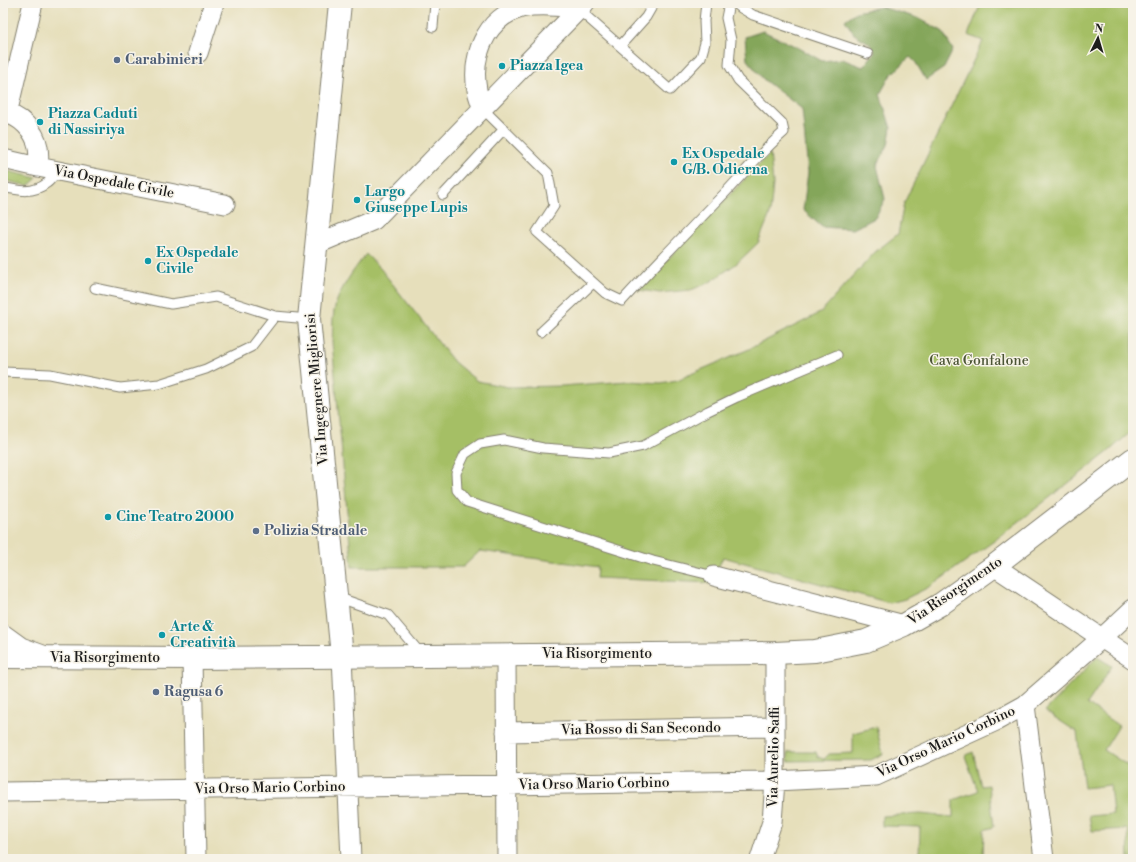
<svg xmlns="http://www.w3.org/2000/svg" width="1136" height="862" viewBox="0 0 1136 862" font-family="'Libre Bodoni',serif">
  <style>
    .green { fill: #a5bf65; stroke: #606e40 }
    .forest { fill: #84a65a; stroke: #50613b }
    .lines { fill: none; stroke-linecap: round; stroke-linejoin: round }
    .lane-casing { stroke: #817e6c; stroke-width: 11 }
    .street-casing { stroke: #817e6c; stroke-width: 21 }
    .secondary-casing { stroke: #817e6c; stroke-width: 24 }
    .lane { stroke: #fff; stroke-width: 9 }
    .street { stroke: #fff; stroke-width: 19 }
    .secondary { stroke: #fff; stroke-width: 22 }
    .service-dot { fill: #5c6f8a; stroke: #f7f3e8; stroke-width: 1.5 }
    .culture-dot { fill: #0f9aa8; stroke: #f7f3e8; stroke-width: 1.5 }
    .labels { text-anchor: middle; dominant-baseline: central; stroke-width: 3; stroke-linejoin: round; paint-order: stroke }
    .service-label { font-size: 14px; font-weight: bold; fill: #4e5e75; stroke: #f7f3e8; text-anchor: start }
    .culture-label { font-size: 14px; font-weight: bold; fill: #0d838f; stroke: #f7f3e8; text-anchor: start }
    .street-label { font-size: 14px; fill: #1c1c1c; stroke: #f7f3e8 }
    .park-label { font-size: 14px; fill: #4c5536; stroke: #f7f3e8 }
  </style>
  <rect width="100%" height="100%" fill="#f7f3e8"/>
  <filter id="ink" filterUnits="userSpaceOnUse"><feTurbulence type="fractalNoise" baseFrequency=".025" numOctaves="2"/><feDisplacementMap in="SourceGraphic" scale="8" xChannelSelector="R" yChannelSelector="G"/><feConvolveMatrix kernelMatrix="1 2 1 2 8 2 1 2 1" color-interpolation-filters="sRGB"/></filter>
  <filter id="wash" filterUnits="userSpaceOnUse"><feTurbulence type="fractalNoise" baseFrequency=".012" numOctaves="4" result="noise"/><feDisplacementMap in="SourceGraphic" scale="16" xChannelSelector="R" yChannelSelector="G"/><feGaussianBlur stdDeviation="0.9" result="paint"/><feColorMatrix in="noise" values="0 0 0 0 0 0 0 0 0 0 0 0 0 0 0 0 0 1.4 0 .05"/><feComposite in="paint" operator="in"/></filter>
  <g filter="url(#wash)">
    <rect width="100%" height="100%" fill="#e6dfbb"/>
    <path class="green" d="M981,3H1133V430L1107,453L994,541L931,586L905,599L890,603L723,557L711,583L597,578L598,567L480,551L463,567H352L332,342C333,332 332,321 334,311C337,292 355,268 366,254L380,268L454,362L477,381L508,387L562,386L628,381L661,383L677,380L747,350L820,313L875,252L898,234L904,203L983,41L968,35Z
      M770,153L773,184L770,214L758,243L736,264L710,282L691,290L660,293L638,290Z
      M3,170L37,178L28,186L3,180Z
      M1097,657L1112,666L1087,704L1119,726L1104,750L1133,769C1133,784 1130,797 1129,812L1133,815V859H1129L1128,829L1092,831L1089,816L1113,814L1110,785L1084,788L1077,732L1045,711Z
      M876,727L883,754L871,760L788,761V752H816L818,757L824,759L829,754L853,753V733Z
      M973,752L981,786L989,785L994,827L984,830L983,858L919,856L920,827L882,826V816L920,814L953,817V800L978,791L965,756Z"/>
    <path class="forest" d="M881,7L918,18L942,31L953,50L944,68L926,80L916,63L910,57L890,76L880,94L891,128L888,145L877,166L885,199L875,218L853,229L822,227L803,210L808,172L802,109L764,80L747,60L745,37L763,31L799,48L822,61L842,59L863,67L875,52L869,43L854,34L845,20L856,12Z"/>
  </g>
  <g filter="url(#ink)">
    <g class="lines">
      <g class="lane-casing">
        <path id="lane" d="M735,3L741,8L753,15L868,54
          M578,9L670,90L701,57L705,43L704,21L706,3
          M433,27L435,3
          M620,46L646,17L654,3
          M482,108L548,173L554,206L537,232L605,293L622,301C655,265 689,230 723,195C743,174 762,151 784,132L782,123L738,80L729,65L731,40L726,18L729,3
          M3,187C19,191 33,194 47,183C51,180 54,175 58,171
          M443,195L504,129
          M95,288L171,304L216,297L275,316
          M541,332L593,283
          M3,372L50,374L120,388L159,384L206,369L251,347L275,316L309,319
          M714,576L653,561L467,502L457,490L456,473L465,454L480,444L504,440L543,448L609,453L643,446L708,411L737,397L837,355
          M337,597L388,615L421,654"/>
      </g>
      <g class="street-casing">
        <path id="street" d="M198,53L214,3
          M482,108C481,102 478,96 477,90C470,52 490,10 532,6C548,5 563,6 578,9
          M3,113C20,115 35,131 38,147C39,154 39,160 38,167
          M7,114L33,3
          M3,159L38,167L225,204
          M317,244L374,220L585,3
          M994,566L1133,659
          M714,576L904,625
          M3,634L21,647L43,655
          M506,655L507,859
          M342,656L351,859
          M192,658L196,859
          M1025,705L1044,859
          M506,732L775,727
          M3,792L775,781L876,776L996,721L1025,705L1102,638L1133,609
          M760,859L772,822L775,781V653"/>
      </g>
      <g class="secondary-casing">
        <path id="secondary" d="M340,3L309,319L342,656
          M3,657L192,658L775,653L815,651L866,641L904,625L941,604L994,566L1133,459"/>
      </g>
      <use href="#lane" class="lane"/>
      <use href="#street" class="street"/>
      <use href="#secondary" class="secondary"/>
    </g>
  </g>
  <g class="service-dot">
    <circle cx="117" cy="60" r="4"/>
    <circle cx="256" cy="531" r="4"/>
    <circle cx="156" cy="692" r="4"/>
  </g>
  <g class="culture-dot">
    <circle cx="502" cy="66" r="4"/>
    <circle cx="40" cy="122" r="4"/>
    <circle cx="674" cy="162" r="4"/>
    <circle cx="357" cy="200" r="4"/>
    <circle cx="148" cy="261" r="4"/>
    <circle cx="108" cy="517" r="4"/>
    <circle cx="162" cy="635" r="4"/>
  </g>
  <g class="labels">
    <g class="service-label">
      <text x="125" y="60">Carabinieri</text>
      <text x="264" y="531">Polizia Stradale</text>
      <text x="164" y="692">Ragusa 6</text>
    </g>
    <g class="culture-label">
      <text x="510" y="66">Piazza Igea</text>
      <text x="48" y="114">Piazza Caduti<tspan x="48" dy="16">di Nassiriya</tspan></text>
      <text x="682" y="154">Ex Ospedale<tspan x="682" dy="16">G/B. Odierna</tspan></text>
      <text x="365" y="192">Largo<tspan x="365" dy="16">Giuseppe Lupis</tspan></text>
      <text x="156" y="253">Ex Ospedale<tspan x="156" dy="16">Civile</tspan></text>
      <text x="116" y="517">Cine Teatro 2000</text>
      <text x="170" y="627">Arte &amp;<tspan x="170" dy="16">Creatività</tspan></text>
    </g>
    <g class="street-label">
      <text transform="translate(114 182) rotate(11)">Via Ospedale Civile</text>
      <text transform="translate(317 389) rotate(-95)">Via Ingegnere Migliorisi</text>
      <text transform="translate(955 591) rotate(-34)">Via Risorgimento</text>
      <text x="597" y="654">Via Risorgimento</text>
      <text x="105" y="658">Via Risorgimento</text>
      <text transform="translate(641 729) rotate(-1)">Via Rosso di San Secondo</text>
      <text transform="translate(946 742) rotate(-25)">Via Orso Mario Corbino</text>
      <text transform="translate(774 757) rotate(-89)">Via Aurelio Saffi</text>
      <text transform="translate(594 784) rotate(-1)">Via Orso Mario Corbino</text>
      <text transform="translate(270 788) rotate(-1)">Via Orso Mario Corbino</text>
    </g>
    <g class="park-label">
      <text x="979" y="361">Cava Gonfalone</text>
    </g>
  </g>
  <rect width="1136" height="862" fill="none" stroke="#f7f3e8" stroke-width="16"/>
  <g transform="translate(1098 38) rotate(5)" stroke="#f7f3e8" stroke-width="3" paint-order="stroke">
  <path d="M0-3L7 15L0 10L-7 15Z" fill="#1c1c1c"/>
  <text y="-6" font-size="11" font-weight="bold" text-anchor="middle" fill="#1c1c1c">N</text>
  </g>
</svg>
